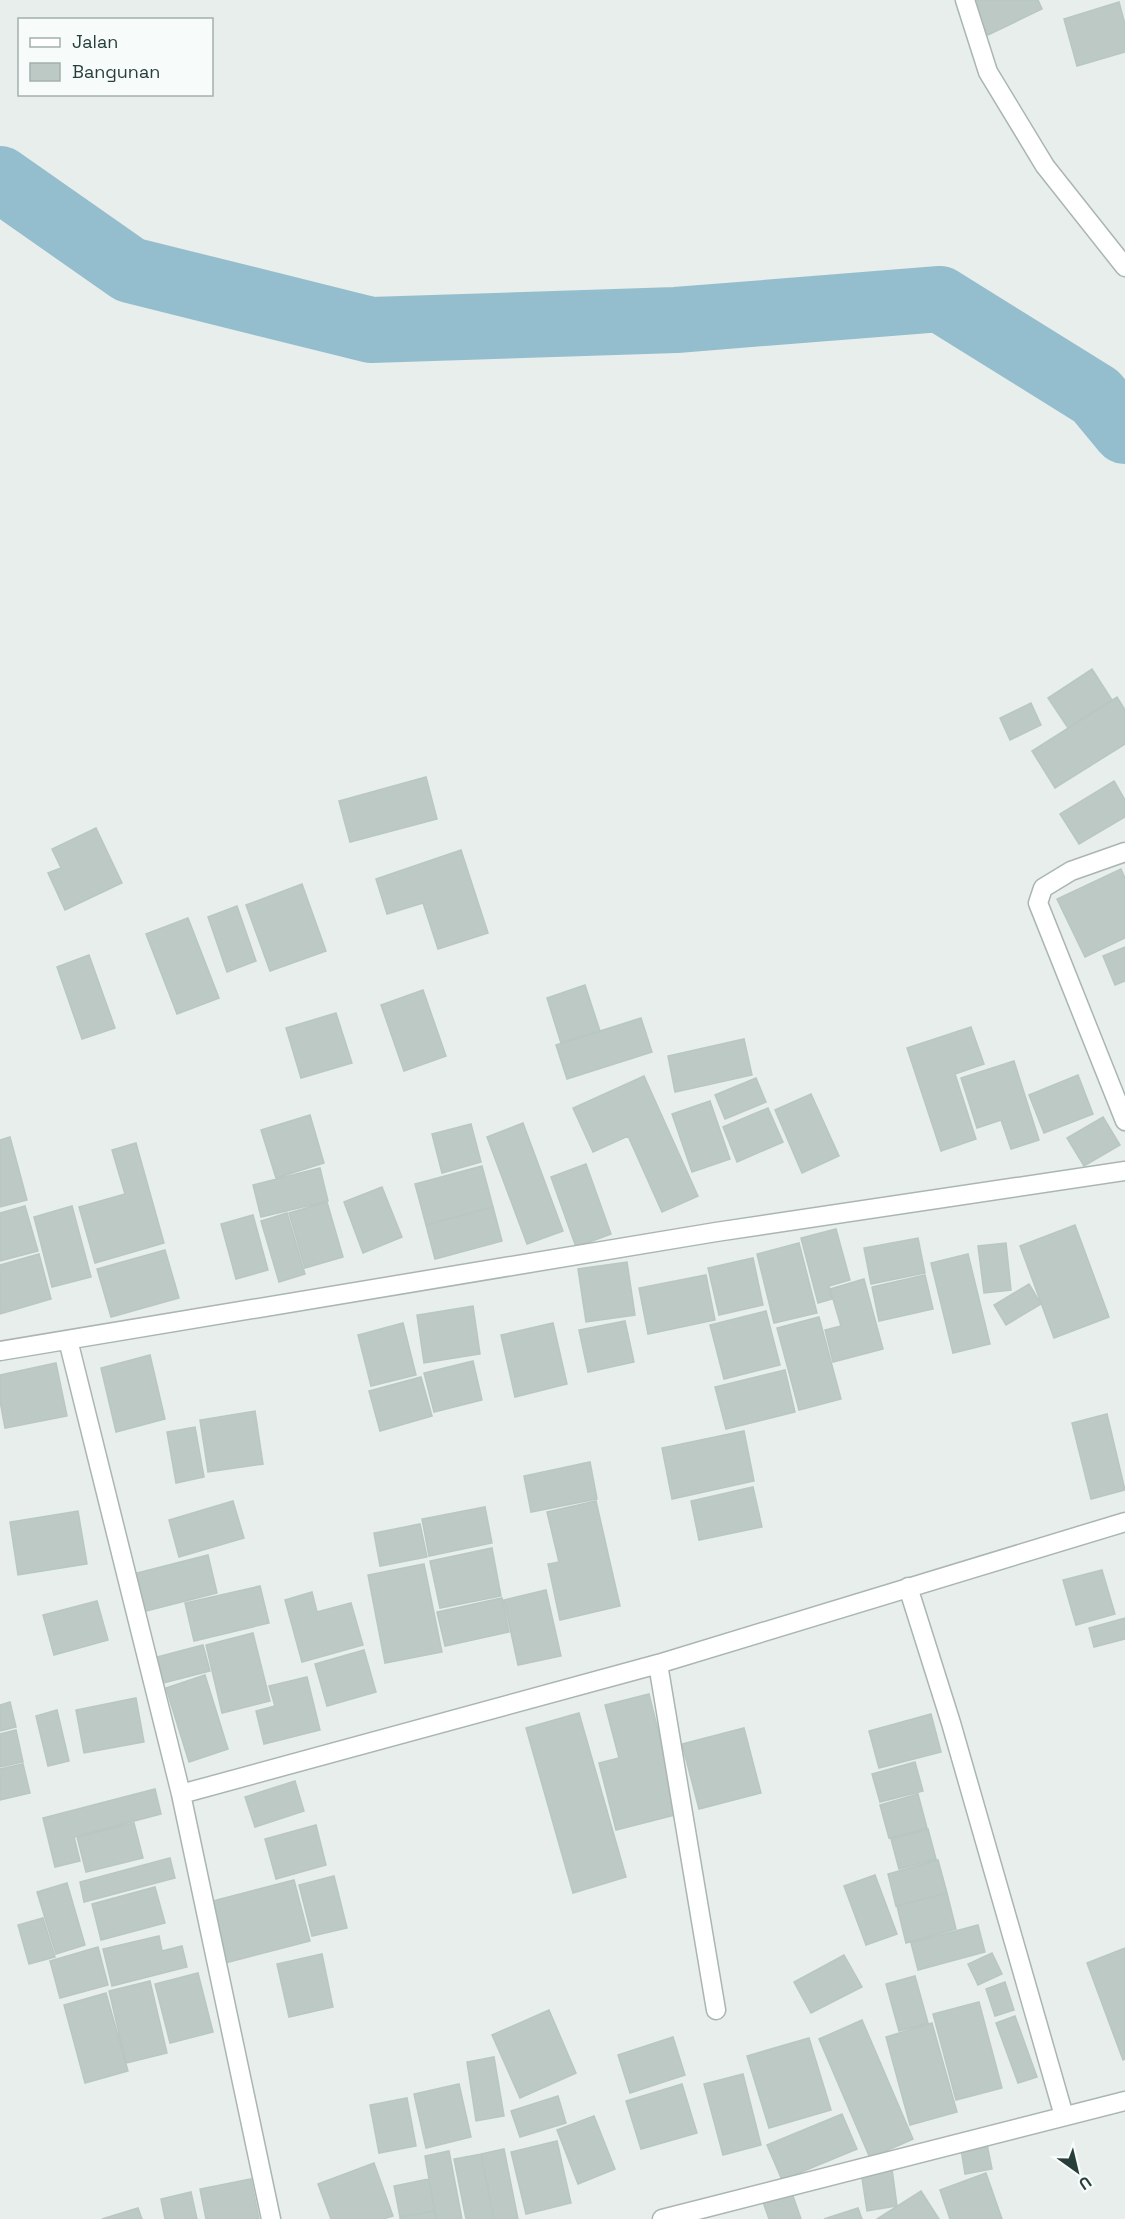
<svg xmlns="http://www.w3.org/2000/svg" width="1125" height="2219" viewBox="0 0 1125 2219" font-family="'Space Grotesk',sans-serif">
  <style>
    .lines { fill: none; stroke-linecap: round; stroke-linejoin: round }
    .river { stroke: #94becd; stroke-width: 66 }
    .building { fill: #bcc9c5; stroke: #b9c7c3; stroke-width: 1.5 }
    .minor-casing { stroke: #aab6b3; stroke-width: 21 }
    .minor { stroke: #fff; stroke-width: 18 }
  </style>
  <rect width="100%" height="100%" fill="#e7eeec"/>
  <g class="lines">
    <path class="river" d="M0,179L130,270L371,330L676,320L940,299L1096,396L1125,431"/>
  </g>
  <path class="building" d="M971,0H1038L1042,9L988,35Z
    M1119,2L1125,24V52L1077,66L1064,19Z
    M1092,669L1112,700L1068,728L1048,698Z
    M1117,697L1125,710V744L1055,788L1032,751Z
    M1031,703L1041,725L1010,740L1000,718Z
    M426,777L437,819L350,842L339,801Z
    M1114,781L1125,800V817L1079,844L1060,814Z
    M96,828L122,883L65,910L48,873L61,868L52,849Z
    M461,850L488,933L438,949L423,903L387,914L376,879Z
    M1121,869L1125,878V938L1085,957L1057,899Z
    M302,884L326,951L270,971L246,905Z
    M237,906L256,961L227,972L208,917Z
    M188,918L219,998L177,1014L146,934Z
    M1125,947V981L1115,985L1103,956Z
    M89,955L115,1028L82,1039L57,967Z
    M585,985L600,1031L561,1043L547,998Z
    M423,990L446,1056L404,1071L381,1005Z
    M336,1013L352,1063L301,1078L286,1028Z
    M641,1018L652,1052L567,1079L556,1045Z
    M971,1027L984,1064L955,1074L976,1139L941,1151L907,1048Z
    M744,1039L752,1075L675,1092L668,1056Z
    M1014,1061L1039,1140L1011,1149L1001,1120L977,1128L961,1078Z
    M1078,1075L1093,1114L1044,1133L1029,1095Z
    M644,1076L698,1196L662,1212L628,1136L593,1152L573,1108Z
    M756,1078L766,1102L725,1119L715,1095Z
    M811,1094L839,1156L802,1173L775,1110Z
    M710,1101L730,1159L692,1172L672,1114Z
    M768,1108L783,1142L737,1162L723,1127Z
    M310,1115L324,1163L276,1178L261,1130Z
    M1103,1117L1120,1145L1084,1166L1067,1138Z
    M523,1123L563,1231L527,1244L487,1137Z
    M471,1124L481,1162L442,1173L432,1134Z
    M10,1137L27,1200L0,1207V1140Z
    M136,1143L164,1243L95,1263L79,1207L125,1194L112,1150Z
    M586,1164L611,1234L576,1247L551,1177Z
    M482,1166L493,1207L426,1225L415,1184Z
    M320,1168L328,1201L261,1217L253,1185Z
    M382,1187L402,1237L363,1253L344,1202Z
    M327,1202L343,1257L305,1268L289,1213Z
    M25,1206L38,1251L0,1261V1213Z
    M72,1206L91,1277L52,1287L34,1217Z
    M493,1207L502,1241L435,1259L426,1225Z
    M287,1213L305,1274L279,1282L261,1221Z
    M253,1215L268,1270L236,1279L221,1224Z
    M1075,1225L1109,1317L1054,1338L1020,1246Z
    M836,1229L850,1280L829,1286L832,1299L818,1303L801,1238Z
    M918,1238L925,1273L871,1284L864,1248Z
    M799,1243L817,1313L774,1323L757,1254Z
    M1006,1243L1011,1290L984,1293L978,1246Z
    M165,1250L179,1298L111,1317L97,1269Z
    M39,1254L51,1299L0,1314V1265Z
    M968,1254L990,1344L953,1353L931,1263Z
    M753,1258L763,1305L719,1315L708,1268Z
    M627,1262L635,1315L586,1322L578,1269Z
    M706,1275L715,1320L648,1334L639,1288Z
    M925,1275L933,1309L879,1321L872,1287Z
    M864,1279L883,1349L833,1362L825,1330L841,1326L830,1289Z
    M1029,1284L1041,1304L1006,1325L994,1305Z
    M473,1306L480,1354L424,1363L417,1315Z
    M766,1311L780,1365L724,1379L710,1325Z
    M819,1317L841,1399L799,1410L777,1328Z
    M625,1321L634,1362L588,1372L579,1330Z
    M403,1323L416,1375L371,1386L358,1335Z
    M553,1323L567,1384L515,1397L501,1335Z
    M150,1355L165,1419L116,1432L101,1368Z
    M473,1361L482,1400L434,1412L424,1373Z
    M56,1363L67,1416L5,1428L0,1401V1375Z
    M785,1370L795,1412L726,1429L715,1387Z
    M421,1377L432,1416L380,1431L369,1391Z
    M255,1411L263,1464L208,1472L200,1420Z
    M1107,1414L1125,1490L1091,1499L1072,1423Z
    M195,1427L204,1477L176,1483L167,1432Z
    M744,1431L754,1481L672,1499L662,1448Z
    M590,1462L597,1499L531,1512L524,1476Z
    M753,1487L762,1527L699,1540L691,1501Z
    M233,1501L244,1538L179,1557L169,1520Z
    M596,1501L620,1606L560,1620L548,1564L559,1562L547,1512Z
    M485,1507L492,1543L429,1556L422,1519Z
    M78,1511L87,1564L18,1575L10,1522Z
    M420,1524L427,1557L380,1566L374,1533Z
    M492,1548L501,1596L440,1608L430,1561Z
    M208,1555L217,1593L142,1612L133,1574Z
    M424,1564L442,1652L385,1663L368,1575Z
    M1102,1570L1115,1614L1076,1625L1063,1580Z
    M260,1586L269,1623L194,1641L185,1603Z
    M546,1590L561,1656L518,1665L504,1600Z
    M312,1592L317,1612L351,1603L363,1645L302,1662L285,1600Z
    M502,1598L509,1632L445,1646L437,1612Z
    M97,1601L108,1640L54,1655L43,1615Z
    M1125,1618V1639L1094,1647L1089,1628Z
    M253,1633L270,1701L222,1713L206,1645Z
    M203,1645L210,1671L163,1683L157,1657Z
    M364,1650L376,1692L327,1706L315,1664Z
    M205,1675L228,1749L189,1762L166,1688Z
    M307,1677L320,1730L264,1744L256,1711L275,1706L269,1686Z
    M649,1694L679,1814L616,1830L599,1763L619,1758L605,1705Z
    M136,1698L144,1742L84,1753L76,1710Z
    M10,1702L16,1727L0,1731V1705Z
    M57,1710L69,1761L48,1766L36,1716Z
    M579,1713L626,1877L573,1893L526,1728Z
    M931,1714L941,1752L879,1768L869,1731Z
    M744,1728L761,1793L699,1809L682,1744Z
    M16,1730L23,1762L0,1767V1734Z
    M915,1762L923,1791L880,1802L872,1774Z
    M23,1764L30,1793L0,1800V1769Z
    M295,1781L304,1811L255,1827L245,1797Z
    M155,1789L161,1814L74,1837L80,1861L55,1867L43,1818Z
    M918,1794L927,1828L889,1838L880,1805Z
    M134,1823L143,1858L86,1872L77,1837Z
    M316,1825L326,1865L276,1879L265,1839Z
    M928,1829L936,1859L899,1869L891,1839Z
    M170,1858L175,1878L84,1902L80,1882Z
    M938,1860L947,1893L896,1906L888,1874Z
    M875,1875L897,1934L866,1945L844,1886Z
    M334,1876L347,1928L312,1936L299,1885Z
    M294,1880L310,1941L225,1963L209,1902Z
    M67,1883L85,1945L56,1954L37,1892Z
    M155,1887L165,1923L101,1940L92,1904Z
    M947,1893L956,1929L906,1943L897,1906Z
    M43,1918L55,1957L29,1964L18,1925Z
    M978,1925L985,1952L918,1970L911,1943Z
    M159,1936L162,1951L182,1946L187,1967L112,1986L103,1949Z
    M98,1947L108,1985L60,1998L50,1961Z
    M1125,1948V2059L1123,2060L1087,1963Z
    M992,1953L1002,1974L978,1985L968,1964Z
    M322,1954L333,2007L289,2017L277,1964Z
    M844,1955L862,1987L811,2013L794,1982Z
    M198,1973L213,2032L170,2043L155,1984Z
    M915,1976L928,2023L899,2031L886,1984Z
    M150,1981L167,2053L126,2063L109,1991Z
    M1005,1982L1014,2010L995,2016L986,1989Z
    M106,1993L128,2071L85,2083L64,2005Z
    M979,2002L1002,2088L956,2100L933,2014Z
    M549,2010L576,2073L520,2098L492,2035Z
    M1015,2016L1037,2077L1018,2083L996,2023Z
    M862,2020L913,2139L870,2158L819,2039Z
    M932,2023L957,2112L910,2125L886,2037Z
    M673,2037L685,2075L630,2093L618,2055Z
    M809,2038L831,2110L769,2128L747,2056Z
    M494,2057L504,2116L476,2121L467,2062Z
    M743,2074L761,2145L723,2155L704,2084Z
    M459,2084L471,2137L426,2148L414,2094Z
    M682,2084L697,2133L641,2149L626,2101Z
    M558,2096L566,2123L520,2137L511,2111Z
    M407,2098L416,2146L379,2153L370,2105Z
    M842,2114L857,2149L782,2180L767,2145Z
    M594,2116L615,2169L578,2184L557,2130Z
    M557,2141L571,2203L526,2214L511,2152Z
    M987,2144L992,2169L965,2174L961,2149Z
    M504,2149L518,2219H494L481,2154Z
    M449,2151L462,2219H436L429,2179L425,2156Z
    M481,2154L494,2219H466L454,2159Z
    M374,2163L393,2216L383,2219H331L318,2184Z
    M892,2169L897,2206L867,2211L861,2172Z
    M986,2173L1002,2219H950L940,2190Z
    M251,2179L259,2219H206L200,2189Z
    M429,2179L435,2211L400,2217L394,2186Z
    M921,2191L939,2219H877Z
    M191,2192L197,2219H165L161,2199Z
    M792,2193L801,2219H769L763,2202Z
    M138,2208L142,2219H102Z
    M858,2208L862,2219H824Z
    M435,2211L436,2219H400V2217Z"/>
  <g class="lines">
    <g class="minor-casing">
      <path id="minor" d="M965,0L988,72L1045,166L1125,267
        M1125,852L1071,871L1043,888L1038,903L1125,1121
        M68,1340L181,1794L271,2219
        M0,1351L716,1232L1125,1171
        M908,1587L951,1723L1064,2116
        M658,1664L716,2010
        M181,1794L658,1664L1125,1522
        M662,2219L1125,2101"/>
    </g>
    <use href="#minor" class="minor"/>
  </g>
  <rect x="18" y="18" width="195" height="78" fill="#f7fbf9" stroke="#a4b0ad" stroke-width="1.5"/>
  <rect x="30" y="38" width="30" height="9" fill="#ffffff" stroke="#a4b0ad" stroke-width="1.5"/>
  <text x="72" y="48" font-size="18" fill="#273f3b">Jalan</text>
  <rect x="30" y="63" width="30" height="18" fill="#bcc9c5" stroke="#a4b0ad" stroke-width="1.5"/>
  <text x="72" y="78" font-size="18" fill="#273f3b">Bangunan</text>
  <g transform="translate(1077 2171) rotate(146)" stroke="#f7fbf9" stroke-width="4.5" paint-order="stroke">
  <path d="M0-4.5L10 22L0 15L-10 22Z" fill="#273f3b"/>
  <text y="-9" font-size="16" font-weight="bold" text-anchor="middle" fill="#273f3b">U</text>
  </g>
</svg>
